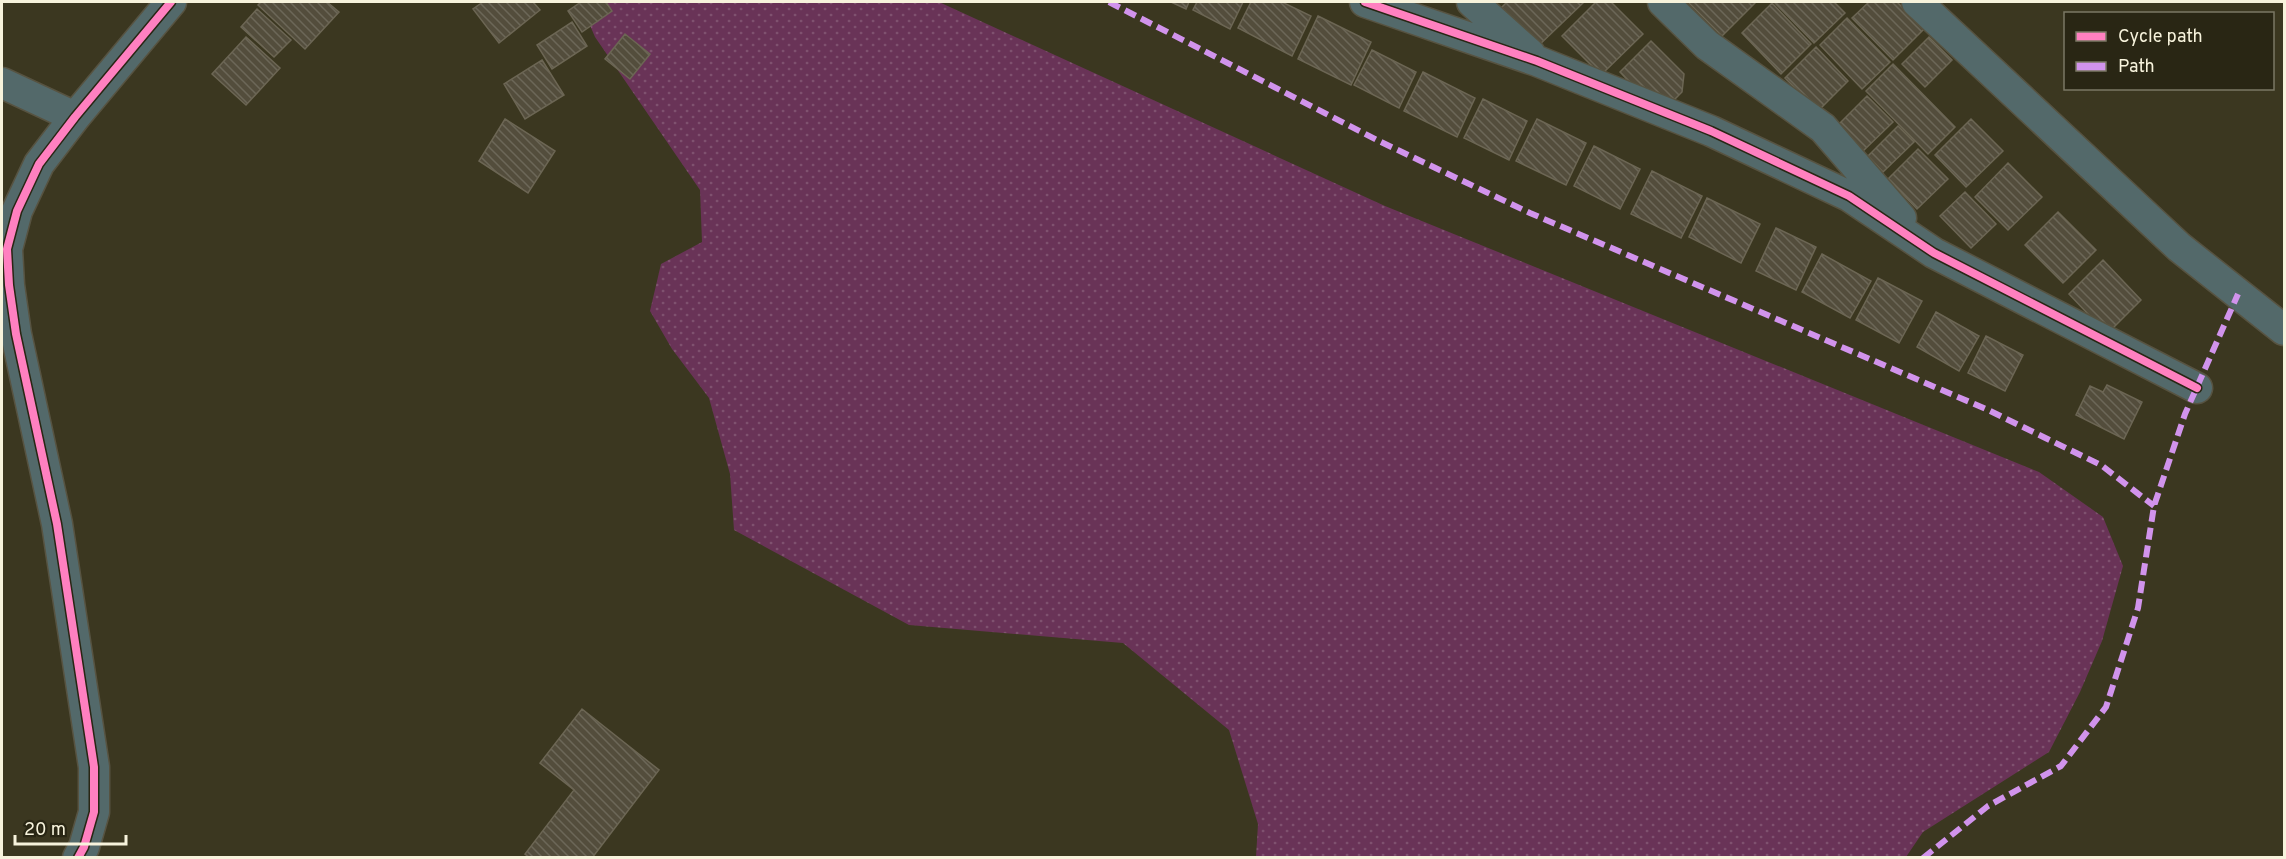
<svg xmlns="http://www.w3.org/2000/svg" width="2286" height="859" viewBox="0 0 2286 859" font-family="Overpass,sans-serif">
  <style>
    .grass { fill: url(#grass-dots) }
    .building { fill: url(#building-back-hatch); stroke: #6c6654; stroke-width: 1.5 }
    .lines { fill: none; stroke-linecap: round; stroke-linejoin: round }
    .minor-casing { stroke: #575341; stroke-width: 33 }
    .minor { stroke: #53696a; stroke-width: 30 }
    .quiet { stroke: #d193ec; stroke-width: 6; stroke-dasharray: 12 6; stroke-linecap: butt }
    .cycleway-casing { stroke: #292614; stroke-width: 11 }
    .cycleway { stroke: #ff80c0; stroke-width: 8 }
  </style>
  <defs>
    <pattern id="grass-dots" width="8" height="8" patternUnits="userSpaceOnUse" patternTransform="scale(1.5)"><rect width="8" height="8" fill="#693357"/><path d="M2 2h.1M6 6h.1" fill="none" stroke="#7f516f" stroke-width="1.8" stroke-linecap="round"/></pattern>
    <pattern id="building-back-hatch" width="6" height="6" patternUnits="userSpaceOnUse" patternTransform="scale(1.5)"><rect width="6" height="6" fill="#534d3c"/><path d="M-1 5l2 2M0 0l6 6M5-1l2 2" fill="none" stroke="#6c6758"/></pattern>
  </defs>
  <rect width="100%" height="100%" fill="#3b3720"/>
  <path class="grass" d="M580,2H939L1385,206L2039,472L2103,517L2123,566L2102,641L2080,692L2049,752L1923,832L1906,857H1256L1258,824L1229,730L1123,643L909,625L734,530L730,474L709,398L672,349L650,311L661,264L702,242L700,190L595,37Z"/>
  <path class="building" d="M261,2H327L339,12L305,49L258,5Z
    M483,2H533L540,10L499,43L473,9Z
    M581,2H606L612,11L582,32L568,11Z
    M1171,2H1189L1186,9Z
    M1197,2H1243L1230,29L1193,10Z
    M1251,2H1282L1311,16L1292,56L1238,28Z
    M1507,2H1584L1535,49L1498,11Z
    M1596,2H1611L1643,34L1601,75L1562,36Z
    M1688,2H1756L1722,36Z
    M1774,2H1834L1845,13L1814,43Z
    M1869,2H1897L1924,29L1893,60L1852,18Z
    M1772,3L1811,44L1781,74L1742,33Z
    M257,9L291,40L274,57L241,27Z
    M1318,16L1371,42L1351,85L1298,59Z
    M1847,18L1890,62L1862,89L1820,45Z
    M572,22L587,46L552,69L537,45Z
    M625,34L650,54L630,79L605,59Z
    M246,37L280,68L246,105L212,74Z
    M1929,37L1952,60L1925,87L1902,64Z
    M1651,41L1684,74L1682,92L1667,107L1638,91L1620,72Z
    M1816,47L1848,81L1818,111L1785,78Z
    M1372,50L1416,72L1399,108L1354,85Z
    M542,60L564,95L525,119L504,84Z
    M1893,64L1955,127L1928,154L1866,91Z
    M1423,72L1475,98L1457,137L1404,111Z
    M1867,96L1893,122L1861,153L1836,127Z
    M1483,99L1527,121L1509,160L1464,138Z
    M505,119L555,151L528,193L479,161Z
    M1537,119L1586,143L1566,185L1516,161Z
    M1971,119L2003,151L1966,187L1935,155Z
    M1898,126L1914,142L1883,172L1868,156Z
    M1594,146L1640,169L1620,209L1574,186Z
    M1918,149L1948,179L1917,209L1888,179Z
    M2008,163L2042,197L2008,230L1975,197Z
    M1652,171L1702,196L1681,238L1631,214Z
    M1965,192L1996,224L1971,248L1940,216Z
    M1707,198L1760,224L1741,263L1689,237Z
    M2058,212L2096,250L2063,283L2025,245Z
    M1776,228L1816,247L1796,290L1756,271Z
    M1822,254L1871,281L1850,318L1802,292Z
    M2103,260L2141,300L2107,334L2069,294Z
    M1878,278L1922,301L1899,343L1856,320Z
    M1936,312L1979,336L1959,371L1917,347Z
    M1986,336L2023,355L2005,391L1968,373Z
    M2107,385L2142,402L2124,439L2076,415L2090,386L2103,392Z
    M582,709L659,770L592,858H530L525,854L574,790L540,763Z"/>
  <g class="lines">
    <g class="minor-casing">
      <path id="minor" d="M1365,2L1537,61L1711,131L1849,196L1934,253L2197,388
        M1472,2L1530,54
        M1663,2L1707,45L1823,128L1901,218
        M1917,2L2179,247L2284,330
        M2,83L75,117
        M78,858L84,847L94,812V767L57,524L16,334L9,285L7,249L17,211L39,164L75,117L171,2"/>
    </g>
    <use href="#minor" class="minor"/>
    <path class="quiet" d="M1109,2L1381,142L1530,213L1986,409L2101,465L2154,506
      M1923,858L1988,806L2061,766L2106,707L2138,608L2154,506L2185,414L2238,294"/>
    <g class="cycleway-casing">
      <path id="cycleway" d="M1365,2L1537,61L1711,131L1849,196L1934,253L2197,388
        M78,858L84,847L94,812V767L57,524L16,334L9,285L7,249L17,211L39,164L75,117L171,2"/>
    </g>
    <use href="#cycleway" class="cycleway"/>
  </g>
  <rect width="2286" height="859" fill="none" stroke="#f7f3dc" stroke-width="6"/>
  <rect x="2064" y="12" width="210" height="78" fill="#292614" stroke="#7b7864" stroke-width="1.5"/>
  <rect x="2076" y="32" width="30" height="9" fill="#ff80c0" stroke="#7b7864" stroke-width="1.5"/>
  <text x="2118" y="42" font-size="18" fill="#f7f3dc">Cycle path</text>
  <rect x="2076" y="62" width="30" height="9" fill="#d193ec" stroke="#7b7864" stroke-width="1.5"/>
  <text x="2118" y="72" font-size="18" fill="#f7f3dc">Path</text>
  <path d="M15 835v9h111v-9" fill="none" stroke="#f7f3dc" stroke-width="3"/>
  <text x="24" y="835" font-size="18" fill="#f7f3dc" stroke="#292614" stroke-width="4.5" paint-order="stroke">20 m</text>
</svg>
